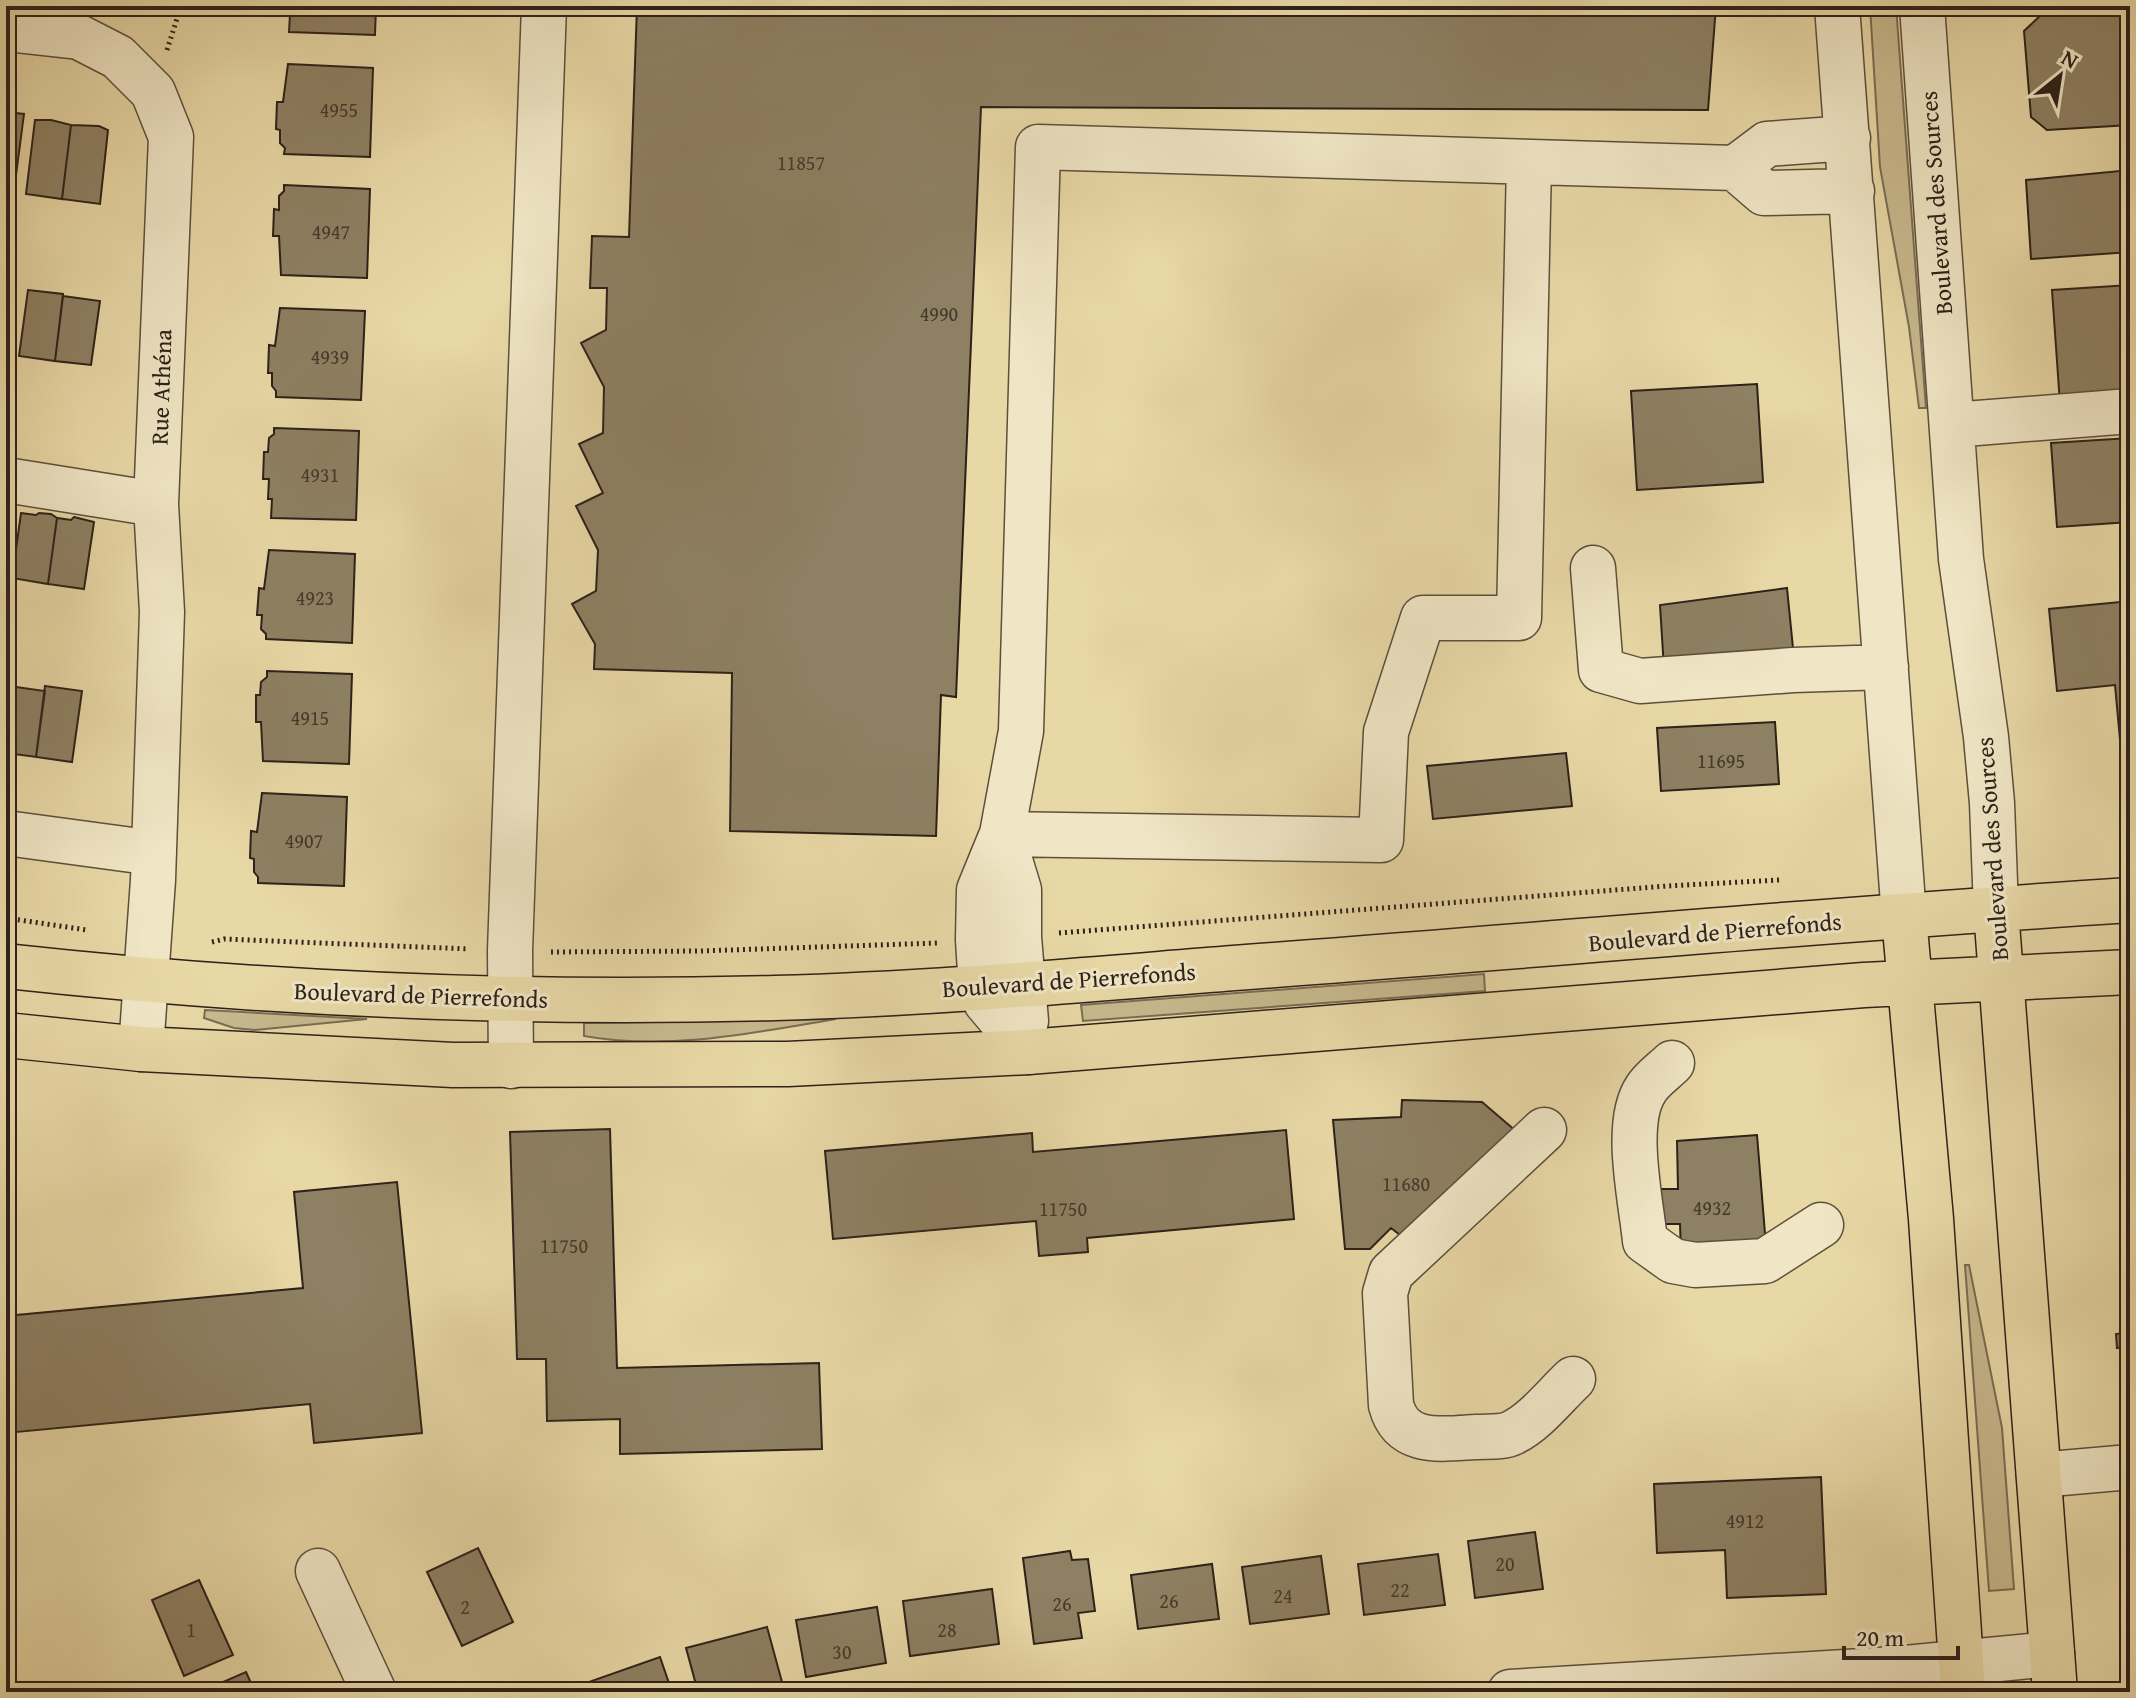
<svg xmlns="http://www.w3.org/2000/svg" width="2136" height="1698" viewBox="0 0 2136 1698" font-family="'Gentium Book Plus',serif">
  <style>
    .green { fill: #c8b98e; stroke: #7a6d54; stroke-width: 2 }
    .building { fill: #8e8063; stroke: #2d211a; stroke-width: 2 }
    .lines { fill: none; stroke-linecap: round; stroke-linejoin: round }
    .minor-casing { stroke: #5c4f3d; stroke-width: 47 }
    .major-casing { stroke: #2d211a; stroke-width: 47 }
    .path { stroke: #2d211a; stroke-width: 5; stroke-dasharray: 2 4; stroke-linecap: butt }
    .minor { stroke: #f0e6c5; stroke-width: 44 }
    .major { stroke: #e8d8a6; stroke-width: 44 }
    .labels { text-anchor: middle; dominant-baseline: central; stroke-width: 6; stroke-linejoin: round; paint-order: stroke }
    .number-label { font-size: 20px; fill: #45392c }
    .street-label { font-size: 24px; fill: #2d211a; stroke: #f0e6c5 }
  </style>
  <rect width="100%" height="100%" fill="#e8d8a6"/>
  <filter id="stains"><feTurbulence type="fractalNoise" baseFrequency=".0025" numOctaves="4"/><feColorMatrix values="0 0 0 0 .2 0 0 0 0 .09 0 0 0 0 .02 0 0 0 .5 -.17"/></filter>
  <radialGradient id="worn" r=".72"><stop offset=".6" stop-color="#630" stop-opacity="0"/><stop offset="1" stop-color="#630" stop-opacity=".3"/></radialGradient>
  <path class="green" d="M1870,6H1896L1926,408H1919L1909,327L1880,167Z
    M1484,974L1485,991L1083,1021L1081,1005Z
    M205,1010L367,1019L255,1030L234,1028L204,1018Z
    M836,1019C753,1033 668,1051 584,1036V1023Z
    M1965,1265H1969L2002,1428L2014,1589L1989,1591Z"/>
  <path class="building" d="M287,6H376L375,35L289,32L290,14L287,13Z
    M637,6H1716L1708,110L981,107L956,697L941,695L936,836L730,831L732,673L594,669L595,644L572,604L596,591L598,550L576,506L603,493L579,444L603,433L604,387L581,343L606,330L607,288H590L592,236L629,237Z
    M2130,7V125L2047,130L2031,117L2024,31L2041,15Z
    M288,64L373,68L370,157L284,154L285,148L280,143V130L276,129L277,102H283Z
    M6,112L24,114L15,183L6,182Z
    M35,120H51L71,125L62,199L26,194Z
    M71,125L99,126L108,130L100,204L62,199Z
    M2130,170V252L2031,259L2026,180Z
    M284,185L370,189L367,278L281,275L279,236H273L274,209L279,210V196L284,191Z
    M2130,285V400L2060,404L2052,290Z
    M28,290L63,294L55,361L19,356Z
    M63,296L100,301L91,365L55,361Z
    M280,308L365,311L361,400L276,397V391L272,386V373H268L269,345L275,346Z
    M1757,384L1763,482L1637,490L1631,391Z
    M274,428L359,431L356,520L271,518L272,499H268L269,479H263L264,452H268L269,438L274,434Z
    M2130,438V522L2057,527L2051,443Z
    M21,513L36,515L39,513L51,514L57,518L48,584L12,578Z
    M74,517L94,522L84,589L48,584L57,518L71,520Z
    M269,550L355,554L352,643L266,639V634L261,629L262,615H257L259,588L264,589Z
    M1787,588L1794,658L1664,669L1660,605Z
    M2130,601V794L2125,795L2115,685L2057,691L2049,609Z
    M267,671L352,674L349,764L263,761L261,722H256V695H260L261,682L267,677Z
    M9,686L45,691L36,757L6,753Z
    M45,686L82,691L72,762L36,757Z
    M1775,722L1779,784L1661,791L1657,728Z
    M1566,753L1572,806L1433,819L1427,766Z
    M262,793L347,797L344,886L258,883V877L254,872V859L250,858L251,831L257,832Z
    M1402,1100L1482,1102L1524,1138L1409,1242L1391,1228L1370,1249H1345L1333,1120L1401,1117Z
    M610,1129L617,1368L819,1363L822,1449L620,1454V1419L547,1421L546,1359H517L510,1132Z
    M1286,1130L1294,1219L1087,1238L1088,1252L1039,1256L1036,1221L833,1239L825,1151L1032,1133L1033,1152Z
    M1757,1135L1766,1246L1681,1253L1680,1224H1662L1660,1189H1678L1677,1141Z
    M397,1182L422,1433L314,1443L310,1404L6,1433V1316L303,1288L294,1192Z
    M2129,1293H2130V1380H2127L2124,1347L2117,1348L2116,1334L2123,1333L2120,1301L2130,1300Z
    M1821,1477L1826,1594L1727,1598L1725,1550L1657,1553L1654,1484Z
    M1535,1532L1543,1589L1475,1598L1468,1541Z
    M478,1548L513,1622L462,1646L427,1572Z
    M1070,1551L1072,1560L1088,1559L1095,1611L1078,1613L1082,1638L1034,1644L1023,1558Z
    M1438,1554L1445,1605L1364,1615L1358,1564Z
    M1321,1556L1329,1614L1250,1624L1242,1567Z
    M1212,1564L1219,1619L1138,1629L1131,1575Z
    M199,1580L233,1655L184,1676L152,1600Z
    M992,1589L999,1644L910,1656L903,1601Z
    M877,1607L886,1663L806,1677L796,1620Z
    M767,1627L782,1682L742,1692H698L686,1648Z
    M660,1657L672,1692H586L583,1684Z
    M246,1672L255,1692H200Z"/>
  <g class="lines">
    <g class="minor-casing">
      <path id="minor" d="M1837,6L1904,917
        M1922,6L1961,559L1986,737L1992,803L1996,910
        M6,29L79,37L118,57L153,92L171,137L156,504L162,612L153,880L141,1049
        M1735,168L1764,193L1852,191
        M1952,425L2130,411
        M6,480L156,504
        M1593,568L1601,670L1640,681L1793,670L1886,667
        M6,833L154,853
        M1002,834L1381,840L1386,732L1423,618H1519L1529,163
        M1002,834L1019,890V937L1026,1021
        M1028,1052L986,1002L981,988L978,940L979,890L1002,834L1021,731L1038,147L1735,168L1767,144L1848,138
        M1672,1063C1664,1071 1652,1079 1646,1089C1623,1123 1641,1200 1645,1241L1673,1261L1695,1265L1765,1261L1821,1225
        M511,1066L510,951L544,6
        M1544,1130L1391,1273L1385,1293L1391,1405C1402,1446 1441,1439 1475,1437C1486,1436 1502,1438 1512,1433C1535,1422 1554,1397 1573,1379
        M2039,1475L2130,1467
        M318,1571L374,1692
        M1510,1692L1895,1669L2052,1654"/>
    </g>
    <g class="major-casing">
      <path id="major" d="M1996,910L2055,1692
        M1904,917L1931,1219L1963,1692
        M6,966C261,994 518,1005 775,998C928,994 1081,980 1234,968C1533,946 1831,919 2130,900
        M6,1035L141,1049L453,1065L788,1064L1028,1052L1864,985L2130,972"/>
    </g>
    <path class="path" d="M167,50L181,6
      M6,918L87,930
      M1059,933L1667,886L1779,880
      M212,942L224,939L469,949
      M551,952L700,951L937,943"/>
    <use href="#minor" class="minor"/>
    <use href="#major" class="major"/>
  </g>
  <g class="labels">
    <g class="number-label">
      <text x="339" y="109">4955</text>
      <text x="801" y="162">11857</text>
      <text x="331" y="231">4947</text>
      <text x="939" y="313">4990</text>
      <text x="330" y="356">4939</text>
      <text x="320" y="474">4931</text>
      <text x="315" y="597">4923</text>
      <text x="310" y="717">4915</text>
      <text x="1721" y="760">11695</text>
      <text x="304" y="840">4907</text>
      <text x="1406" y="1183">11680</text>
      <text x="1712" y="1207">4932</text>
      <text x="1063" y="1208">11750</text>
      <text x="564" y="1245">11750</text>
      <text x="1745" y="1520">4912</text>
      <text x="1505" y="1563">20</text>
      <text x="1400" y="1589">22</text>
      <text x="1283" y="1595">24</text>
      <text x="1169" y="1600">26</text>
      <text x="1062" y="1603">26</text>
      <text x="465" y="1606">2</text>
      <text x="191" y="1629">1</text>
      <text x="947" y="1629">28</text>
      <text x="842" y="1651">30</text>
    </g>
    <g class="street-label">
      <text transform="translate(1936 203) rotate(-94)">Boulevard des Sources</text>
      <text transform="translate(161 387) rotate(-88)">Rue Athéna</text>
      <text transform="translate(1992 849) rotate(-94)">Boulevard des Sources</text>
      <text transform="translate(1715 932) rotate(-5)">Boulevard de Pierrefonds</text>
      <text transform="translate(1069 980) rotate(-4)">Boulevard de Pierrefonds</text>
      <text transform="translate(421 995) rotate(2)">Boulevard de Pierrefonds</text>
    </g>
  </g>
  <rect width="2136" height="1698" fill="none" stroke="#e8d8a6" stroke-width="32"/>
  <rect x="8" y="8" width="2120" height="1682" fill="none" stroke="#2d211a" stroke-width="4"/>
  <rect x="16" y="16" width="2104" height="1666" fill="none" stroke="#2d211a" stroke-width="2"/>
  <g transform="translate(2060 76) rotate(30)" stroke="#f0e6c5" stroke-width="6" paint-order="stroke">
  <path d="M0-6L14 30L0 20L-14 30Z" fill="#2d211a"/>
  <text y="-12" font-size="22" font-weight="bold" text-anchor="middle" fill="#2d211a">N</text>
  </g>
  <path d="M1844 1646v12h114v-12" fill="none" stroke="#2d211a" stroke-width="4"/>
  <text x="1856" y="1646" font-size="24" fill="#2d211a" stroke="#f0e6c5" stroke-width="6" paint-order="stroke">20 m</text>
  <rect width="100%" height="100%" filter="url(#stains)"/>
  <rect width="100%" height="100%" fill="url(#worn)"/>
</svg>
